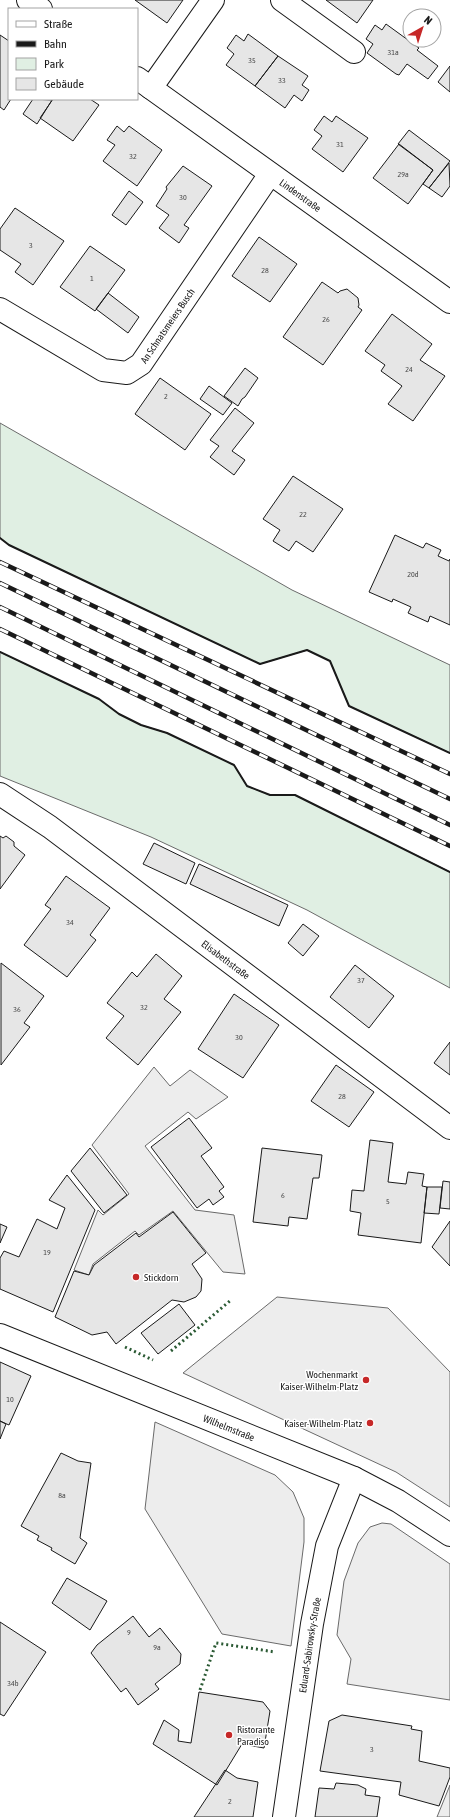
<svg xmlns="http://www.w3.org/2000/svg" width="450" height="1817" viewBox="0 0 450 1817" font-family="'Asap Condensed',sans-serif">
  <style>
    .green { fill: #e0efe3; stroke: #6a6a6a }
    .parking { fill: #ededed; stroke: #6a6a6a }
    .building { fill: #e6e6e6; stroke: #1a1a1a }
    .lines { fill: none; stroke-linecap: round; stroke-linejoin: round }
    .minor-casing { stroke: #1a1a1a; stroke-width: 24 }
    .minor { stroke: #fff; stroke-width: 22 }
    .rail-casing { stroke: #1a1a1a; stroke-width: 4.5 }
    .rail { stroke: #fff; stroke-width: 3; stroke-dasharray: 9; stroke-linecap: butt }
    .hedge { stroke: #2b5a34; stroke-width: 3; stroke-dasharray: 2 3; stroke-linecap: butt }
    .wall { stroke: #1a1a1a; stroke-width: 2 }
    .poi-dot { fill: #c62828; stroke: #fff; stroke-width: 1.5 }
    .labels { text-anchor: middle; dominant-baseline: central; stroke-width: 3; stroke-linejoin: round; paint-order: stroke }
    .number-label { font-size: 8px; fill: #4d4d4d }
    .street-label { font-size: 10px; fill: #1a1a1a; stroke: #fff }
    .poi-label { font-size: 10px; fill: #1a1a1a; stroke: #fff; text-anchor: start }
  </style>
  <rect width="100%" height="100%" fill="#fff"/>
  <path class="green" d="M0,423L292,590L450,665V753L349,706L330,661L307,650L260,664L9,545L0,538Z
    M0,652L99,699L119,714L141,725L167,733L234,765L247,786L270,795H295L450,872V988L307,910L151,837L0,776Z"/>
  <path class="parking" d="M154,1067L170,1086L190,1070L228,1097L196,1119L188,1112L145,1146L195,1210L234,1215L245,1274L223,1272L173,1211L139,1235L135,1231L93,1264L89,1275L74,1270L98,1210L103,1215L129,1194L92,1145Z
    M277,1297L388,1308L450,1372V1507L396,1472L183,1373Z
    M155,1422L275,1475L293,1492L304,1518V1542L291,1646L222,1634L145,1509Z
    M382,1523L391,1524L450,1564V1700L347,1684L351,1659L337,1635L344,1581L358,1543L370,1527Z
    M450,1785V1817H437Z"/>
  <path class="building" d="M135,0H183L167,23Z
    M326,0H373L357,23Z
    M386,24L419,48L417,50L438,66L428,79L407,64L399,75L396,74L367,53L373,44L366,39L375,25L382,30Z
    M248,34L278,56L255,86L226,65L234,54L227,48L236,35L244,41Z
    M0,35L9,41V99H11L4,110L0,107Z
    M278,56L308,76L302,85L309,90L302,101L294,95L285,108L255,86Z
    M450,66V92L438,82Z
    M33,99L52,100L37,124L23,114Z
    M53,99H90L99,105L73,141L40,118Z
    M324,116L332,122L336,116L368,138L343,172L312,149L322,136L314,130Z
    M117,126L124,132L129,126L162,150L137,186L103,161L115,145L107,140Z
    M409,130L450,161L429,188L423,184L433,170L398,144Z
    M399,144L433,170L408,204L373,178Z
    M449,163L450,186L442,197L429,188Z
    M183,166L212,186L184,225L189,228L179,243L159,228L169,215L156,206L167,189L166,187Z
    M129,191L143,202L126,225L112,215Z
    M15,208L64,241L33,285L15,272L21,264L0,250V229Z
    M259,237L297,264L270,302L232,276Z
    M90,246L125,270L95,311L60,287Z
    M322,282L338,293L340,291L347,289L358,298L359,305L358,307L362,310L323,365L283,337Z
    M108,293L139,317L128,333L96,309Z
    M392,314L432,344L420,360L445,376L413,421L388,404L402,386L381,371L385,365L365,351Z
    M245,368L258,378L245,397L242,399L238,406L224,396Z
    M160,378L211,414L185,450L135,414Z
    M209,386L232,403L223,415L200,399Z
    M235,408L254,423L232,451L245,460L234,475L210,457L219,446L210,440Z
    M293,476L343,509L313,552L296,541L289,551L273,541L280,530L263,519Z
    M395,535L423,548L426,543L441,550L438,556L449,561L450,559V625L430,616L428,622L408,613L411,607L393,599L392,602L369,592Z
    M0,836L3,838L6,836L14,842V846L25,855L0,889Z
    M154,843L195,863L186,884L143,864Z
    M199,864L288,905L279,926L190,884Z
    M66,876L110,908L90,935L96,940L67,977L24,945L51,909L45,905Z
    M303,924L319,936L303,956L288,943Z
    M156,954L182,976L164,999L181,1012L138,1065L106,1038L124,1016L107,1003L132,972L137,977Z
    M1,963L44,996L24,1023L30,1027L1,1065Z
    M355,965L394,996L369,1028L330,997Z
    M234,994L279,1025L243,1078L198,1049Z
    M450,1042V1075L434,1063Z
    M336,1065L374,1092L349,1127L311,1101Z
    M189,1118L212,1148L201,1156L224,1187L219,1191L224,1197L213,1205L209,1199L197,1208L151,1147Z
    M370,1140L393,1143L388,1182L406,1184L408,1172L424,1174L422,1186L427,1187L421,1243L358,1235L361,1213L350,1211L352,1190L364,1191Z
    M90,1148L127,1195L104,1213L71,1171Z
    M262,1148L322,1155L319,1178H313L307,1219L289,1217L288,1226L253,1222Z
    M67,1175L95,1210L53,1312L0,1289V1258L4,1251L19,1257L37,1219L57,1229L65,1208L49,1200Z
    M443,1181L450,1182V1209L440,1208Z
    M427,1187H442L439,1214L424,1213Z
    M173,1212L206,1253L192,1264L202,1279L201,1291L196,1297L184,1302L172,1300L116,1344L107,1332L92,1335L55,1317L74,1271L89,1275L94,1265L136,1233L139,1237Z
    M450,1221V1266L432,1247Z
    M0,1224L7,1227L0,1243Z
    M179,1304L195,1325L158,1354L141,1333Z
    M0,1362L31,1376L9,1425L0,1421Z
    M0,1421L6,1424L0,1439Z
    M61,1453L78,1461L91,1463L80,1538L87,1543L75,1564L51,1550L52,1548L37,1540L39,1536L21,1526Z
    M67,1578L107,1601L90,1630L52,1603Z
    M133,1616L149,1637L160,1628L181,1654L180,1664L155,1684L159,1689L138,1705L126,1688L121,1692L91,1653L97,1645Z
    M0,1622L46,1652L4,1716L0,1714Z
    M199,1692L263,1702L270,1711L264,1748L242,1744L217,1785L153,1744L164,1720L179,1730L178,1741L191,1743Z
    M342,1715L412,1726L411,1729L422,1731L419,1761L450,1768V1777L439,1806L399,1795L401,1782L320,1771L329,1721Z
    M225,1770L237,1778L258,1782L253,1817H194Z
    M336,1783L358,1785L366,1789L365,1795L380,1797L377,1817H315L319,1788L334,1789Z"/>
  <g class="lines">
    <g class="minor-casing">
      <g id="minor">
        <path d="M28,0L41,9"/>
        <path d="M282,0L354,52"/>
        <path id="s1" d="M137,78L450,302"/>
        <path d="M151,88L213,0"/>
        <path id="s2" d="M0,309L103,370L127,373L141,364L270,174"/>
        <path id="s3" d="M0,794L50,827L450,1128"/>
        <path id="s4" d="M0,1335L354,1478L398,1501L450,1535"/>
        <path id="s5" d="M284,1817L312,1624L327,1546L354,1478"/>
      </g>
    </g>
    <use href="#minor" class="minor"/>
    <g class="rail-casing">
      <path id="rail" d="M0,562L450,774
        M0,583L450,799
        M0,607L450,825
        M0,629L450,846"/>
    </g>
    <use href="#rail" class="rail"/>
    <path class="hedge" d="M125,1347L153,1360
      M171,1351L231,1300
      M200,1690L216,1643L275,1652"/>
    <path class="wall" d="M0,538L9,545L260,664L307,650L330,661L349,706L450,753
      M0,652L99,699L119,714L141,725L167,733L234,765L247,786L270,795H295L450,872"/>
  </g>
  <g class="poi-dot">
    <circle cx="136" cy="1277" r="4"/>
    <circle cx="366" cy="1380" r="4"/>
    <circle cx="370" cy="1423" r="4"/>
    <circle cx="229" cy="1735" r="4"/>
  </g>
  <g class="labels">
    <g class="number-label">
      <text x="393" y="52">31a</text>
      <text x="252" y="60">35</text>
      <text x="282" y="80">33</text>
      <text x="340" y="144">31</text>
      <text x="133" y="156">32</text>
      <text x="403" y="174">29a</text>
      <text x="183" y="197">30</text>
      <text x="31" y="245">3</text>
      <text x="265" y="270">28</text>
      <text x="92" y="278">1</text>
      <text x="326" y="319">26</text>
      <text x="409" y="369">24</text>
      <text x="166" y="396">2</text>
      <text x="303" y="514">22</text>
      <text x="413" y="574">20d</text>
      <text x="70" y="922">34</text>
      <text x="361" y="980">37</text>
      <text x="144" y="1007">32</text>
      <text x="17" y="1009">36</text>
      <text x="239" y="1037">30</text>
      <text x="342" y="1096">28</text>
      <text x="283" y="1195">6</text>
      <text x="388" y="1201">5</text>
      <text x="47" y="1252">19</text>
      <text x="10" y="1399">10</text>
      <text x="62" y="1495">8a</text>
      <text x="129" y="1632">9</text>
      <text x="157" y="1647">9a</text>
      <text x="13" y="1683">34b</text>
      <text x="372" y="1749">3</text>
      <text x="230" y="1801">2</text>
    </g>
    <g class="street-label">
      <text stroke="none"><textPath href="#s1" startOffset="201">Lindenstraße</textPath></text>
      <text stroke="none"><textPath href="#s2" startOffset="207">An Schnatsmeiers Busch</textPath></text>
      <text stroke="none"><textPath href="#s3" startOffset="280">Elisabethstraße</textPath></text>
      <text stroke="none"><textPath href="#s4" startOffset="247">Wilhelmstraße</textPath></text>
      <text stroke="none"><textPath href="#s5" startOffset="174">Eduard-Sabirowsky-Straße</textPath></text>
    </g>
    <g class="poi-label">
      <text x="144" y="1277">Stickdorn</text>
      <text x="358" y="1374" text-anchor="end">Wochenmarkt<tspan x="358" dy="12">Kaiser-Wilhelm-Platz</tspan></text>
      <text x="362" y="1423" text-anchor="end">Kaiser-Wilhelm-Platz</text>
      <text x="237" y="1729">Ristorante<tspan x="237" dy="12">Paradiso</tspan></text>
    </g>
  </g>
  <rect x="8" y="8" width="130" height="92" fill="#ffffff" stroke="#a3a3a3"/>
  <rect x="16" y="21" width="20" height="6" fill="#ffffff" stroke="#a3a3a3"/>
  <text x="44" y="28" font-size="12" fill="#1a1a1a">Straße</text>
  <rect x="16" y="41" width="20" height="6" fill="#1a1a1a" stroke="#a3a3a3"/>
  <text x="44" y="48" font-size="12" fill="#1a1a1a">Bahn</text>
  <rect x="16" y="58" width="20" height="12" fill="#e0efe3" stroke="#a3a3a3"/>
  <text x="44" y="68" font-size="12" fill="#1a1a1a">Park</text>
  <rect x="16" y="78" width="20" height="12" fill="#e6e6e6" stroke="#a3a3a3"/>
  <text x="44" y="88" font-size="12" fill="#1a1a1a">Gebäude</text>
  <g transform="translate(422 28) rotate(39)"><circle r="19" fill="#ffffff" stroke="#a3a3a3"/>
  <path d="M0-3L7 15L0 10L-7 15Z" fill="#c62828"/>
  <text y="-6" font-size="11" font-weight="bold" text-anchor="middle" fill="#1a1a1a">N</text>
  </g>
</svg>
